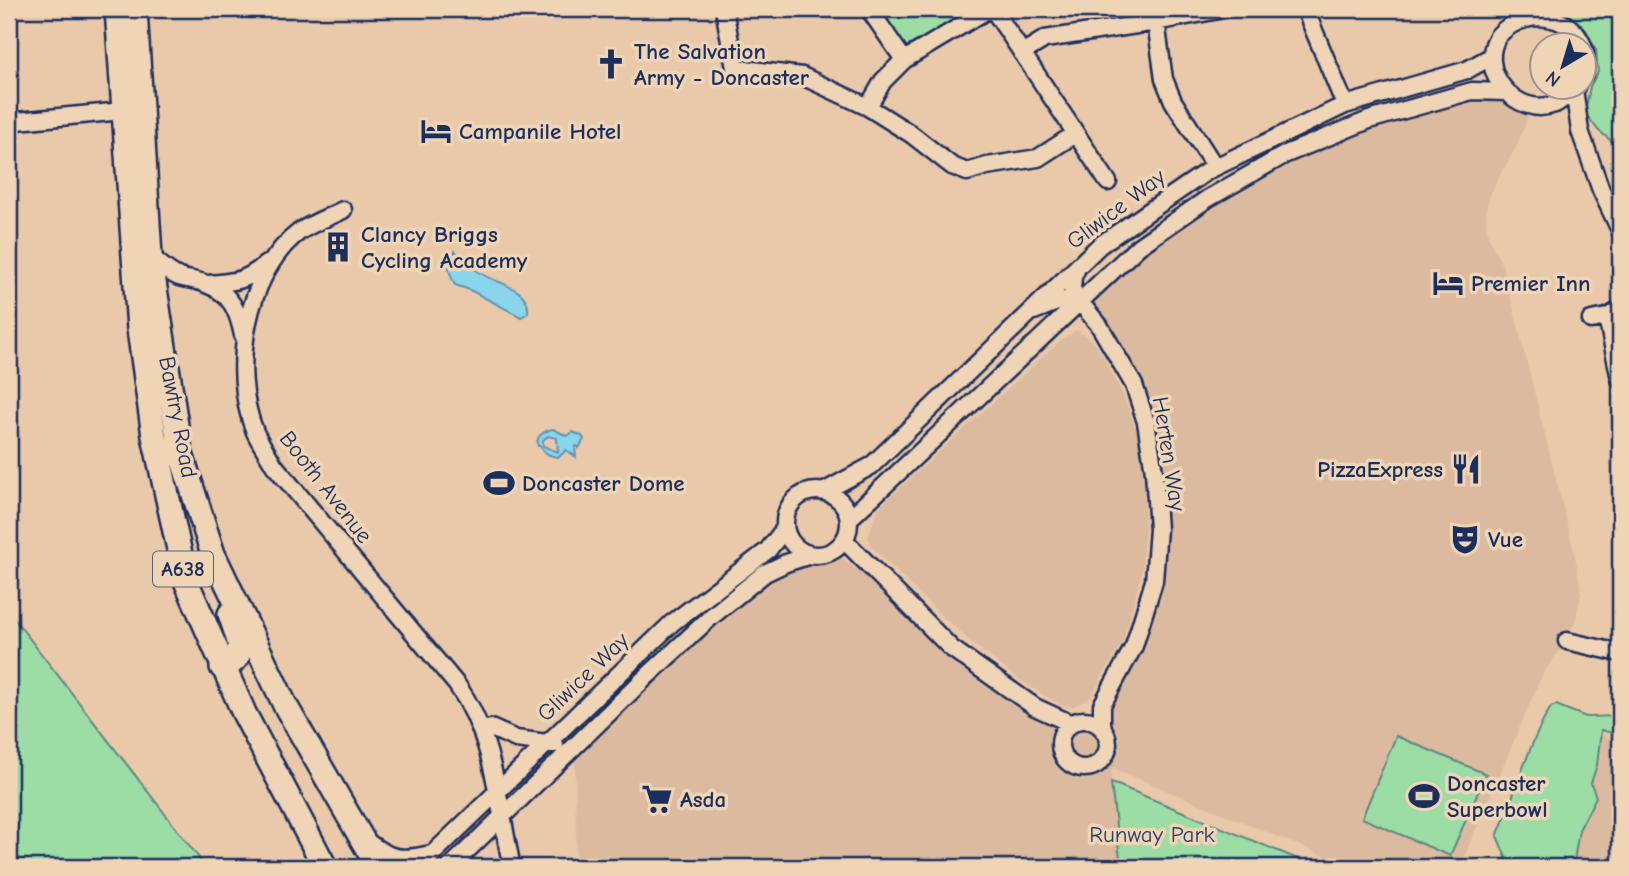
<svg xmlns="http://www.w3.org/2000/svg" width="1629" height="876" viewBox="0 0 1629 876" font-family="'Comic Neue',sans-serif">
  <style>
    .built { fill: #dcba9f }
    .green { fill: #9cdda6; stroke: #5c8682; stroke-width: 2 }
    .water { fill: #8bd5ec; stroke: #5e93b3; stroke-width: 2; fill-rule: evenodd }
    .lines { fill: none; stroke-linecap: round; stroke-linejoin: round }
    .minor-casing { stroke: #1b2f5e; stroke-width: 21 }
    .highway-casing { stroke: #1b2f5e; stroke-width: 28 }
    .minor { stroke: #efd4b6; stroke-width: 16 }
    .highway { stroke: #efd4b6; stroke-width: 23 }
    .labels { text-anchor: middle; dominant-baseline: central; stroke-width: 7; stroke-linejoin: round; paint-order: stroke }
    .shield { fill: #efd4b6; stroke: #5b6078; stroke-width: 2 }
    .shield-label { font-size: 21px; font-weight: bold; fill: #1b2f5e }
    .poi-label { font-size: 23px; font-weight: bold; fill: #1b2f5e; stroke: #efd4b6; text-anchor: start }
    .street-label { font-size: 23px; fill: #1b2f5e; stroke: #efd4b6 }
    .park-label { font-size: 23px; fill: #284065; stroke: #efd4b6 }
  </style>
  <rect width="100%" height="100%" fill="#eac9aa"/>
  <filter id="ink" filterUnits="userSpaceOnUse"><feTurbulence type="fractalNoise" baseFrequency=".0143" numOctaves="2"/><feDisplacementMap in="SourceGraphic" scale="14" xChannelSelector="R" yChannelSelector="G"/><feConvolveMatrix kernelMatrix="1 2 1 2 8 2 1 2 1" color-interpolation-filters="sRGB"/></filter>
  <g filter="url(#ink)">
    <path class="built" d="M1505,92L1533,105L1515,149L1493,188L1487,204L1486,223L1488,236L1503,267L1507,282L1576,559L1581,594L1576,618L1567,641L1543,673L1460,867H1351L1112,768L1111,783L1121,867H576L575,746L712,616L796,547L834,551L973,664L1072,724L1085,721L1099,726L1154,581L1143,411L1079,301L1207,199L1369,120Z
      M1077,330L1093,341L1104,357L1125,399L1139,438L1144,483L1145,526L1142,573L1123,641L1090,698L1072,707L1060,705L1020,680L977,647L941,615L871,546L868,537L878,508L1059,342Z
      M1598,734L1620,740V867H1566Z"/>
    <path class="green" d="M876,9H972L905,48Z
      M1562,9H1620V148L1598,130L1585,113L1590,86L1598,72L1596,50L1586,30Z
      M9,612L206,867H9Z
      M1556,705L1586,717L1620,716V735L1601,730L1597,765L1591,783L1596,797L1579,830L1573,867H1510L1497,836C1516,794 1527,746 1551,707Z
      M1396,736L1486,774L1450,856L1362,818Z
      M1111,783L1120,786L1317,867H1121Z"/>
    <path class="water" d="M455,251C464,257 470,268 480,273C498,284 531,288 528,313L521,317L470,290L455,285C448,271 446,265 455,251Z
      M553,429L567,436L573,432L582,436L584,439L579,448L577,446L575,447L576,457L566,450L559,457C550,457 544,453 540,446H538C535,436 544,431 553,429ZM548,436L557,438L558,452L543,446V440Z"/>
    <g class="lines">
      <g class="minor-casing">
        <path id="minor" d="M724,9L735,68L802,76L868,107L911,134L952,166L967,172L987,166L1038,158L1075,134
          M869,9L904,60
          M993,9L1108,182
          M1305,9L1345,105
          M1156,22L1164,79L1173,101L1215,167
          M1022,53L1045,39L1156,22L1224,9
          M1576,88C1569,94 1563,100 1555,104C1517,119 1476,71 1498,36C1529,0 1596,18 1584,74
          M1574,89L1580,131L1601,190L1620,230
          M868,107L883,81L904,60L989,9
          M9,125L17,121L123,111
          M343,210C329,217 312,223 299,232C245,273 230,371 255,432C260,443 268,454 274,465L457,685C495,738 498,805 512,867
          M148,254C158,262 167,272 179,277C188,280 198,280 206,284C231,293 238,311 243,335
          M1078,266L1073,277L1072,289L1079,301L1099,325L1134,385L1146,422L1154,472L1158,529L1154,581L1134,646L1102,705V723L1104,732
          M207,284C234,282 245,282 266,264
          M1034,311L1062,300L1079,301
          M1607,317L1620,379
          M1591,320L1607,317L1620,310
          M785 523a32 32 0 1 1 64 0a32 32 0 1 1-64 0Z
          M825,491L871,466L1100,245L1209,170L1345,105L1467,70L1492,56
          M850,518L1139,246L1207,199L1286,154L1369,120L1472,91L1505,92
          M845,541L951,648L1035,707L1072,724
          M1567,641L1620,653
          M1060 744a24 24 0 1 1 48 0a24 24 0 1 1-48 0Z
          M482,730L491,728L516,739L555,744
          M365,840C391,860 400,861 431,854
          M419,867L672,623L768,550L785,528
          M450,867L644,679L712,616L765,573L786,563L811,555"/>
      </g>
      <g class="highway-casing">
        <path id="highway" d="M117,9L139,329L154,436L186,581L244,713L325,867
          M135,9L150,256L180,451L213,554L285,705L378,867
          M222,667C251,657 237,637 230,614"/>
      </g>
      <use href="#minor" class="minor"/>
      <use href="#highway" class="highway"/>
    </g>
  </g>
  <defs>
    <g id="church-bare" transform="scale(2.415)"><path d="M-1.2-6h2.4v3.5h3.3v2.4h-3.3V6h-2.4V-.1h-3.3v-2.4h3.3Z" fill="#1b2f5e" stroke="#efd4b6" stroke-width="2.5" paint-order="stroke"/></g>
    <g id="hotel-bare" transform="scale(2.415)"><path d="M-6-4.5h1.5V1H6V5H4.5V3h-9V5H-6ZM-4 0a1.8 1.8 0 1 1 3.6 0ZM.5 0V-2.5h3Q6-2.5 6 0Z" fill="#1b2f5e" stroke="#efd4b6" stroke-width="2.5" paint-order="stroke"/></g>
    <g id="building-bare" transform="scale(2.415)"><path d="M-4-6H4V6H1V3H-1V6H-4ZM-2.5-4.3h1.7v1.8h-1.7ZM.8-4.3h1.7v1.8H.8ZM-2.5-1h1.7V.8h-1.7ZM.8-1h1.7V.8H.8Z" fill="#1b2f5e" stroke="#efd4b6" stroke-width="2.5" paint-order="stroke"/></g>
    <g id="restaurant-bare" transform="scale(2.415)"><path d="M-5-6h1v4h1v-4h1v4h1v-4h1v5L-1.5 .5V6h-2V.5L-5-1ZM5-6V6H3V1.5H1.5Q1.5-4 5-6Z" fill="#1b2f5e" stroke="#efd4b6" stroke-width="2.5" paint-order="stroke"/></g>
    <g id="stadium-bare" transform="scale(2.415)"><path d="M0-5a6.5 5 0 1 0 0 10a6.5 5 0 1 0 0-10ZM-3.5-1.8h7v3.6h-7Z" fill="#1b2f5e" stroke="#efd4b6" stroke-width="2.5" paint-order="stroke"/></g>
    <g id="theatre-bare" transform="scale(2.415)"><path d="M-5-5.5Q0-4 5-5.5V0Q5 5 0 6Q-5 5-5 0ZM-3.3-2.5H-1v1.5H-3.3ZM1-2.5H3.3v1.5H1ZM-2.8 1Q0 5.5 2.8 1Z" fill="#1b2f5e" stroke="#efd4b6" stroke-width="2.5" paint-order="stroke"/></g>
    <g id="supermarket-bare" transform="scale(2.415)"><path d="M-6-5.5h2.5l.6 2H6L4.5 2H-2.5L-4.4-4H-6ZM-1.5 3.2a1.3 1.3 0 1 0 .1 0ZM3 3.2a1.3 1.3 0 1 0 .1 0Z" fill="#1b2f5e" stroke="#efd4b6" stroke-width="2.5" paint-order="stroke"/></g>
  </defs>
  <g fill-rule="evenodd">
    <use href="#church-bare" x="611" y="64"/>
    <use href="#hotel-bare" x="436" y="131"/>
    <use href="#building-bare" x="338" y="247"/>
    <use href="#hotel-bare" x="1448" y="283"/>
    <use href="#restaurant-bare" x="1466" y="469"/>
    <use href="#stadium-bare" x="499" y="483"/>
    <use href="#theatre-bare" x="1465" y="539"/>
    <use href="#stadium-bare" x="1424" y="796"/>
    <use href="#supermarket-bare" x="657" y="799"/>
  </g>
  <g class="labels">
    <rect class="shield" x="153" y="551.5" width="60" height="35" rx="5"/>
    <g class="shield-label">
      <text x="183" y="569">A638</text>
    </g>
    <g class="poi-label">
      <text x="634" y="51">The Salvation<tspan x="634" dy="26">Army - Doncaster</tspan></text>
      <text x="459" y="131">Campanile Hotel</text>
      <text x="361" y="234">Clancy Briggs<tspan x="361" dy="26">Cycling Academy</tspan></text>
      <text x="1471" y="283">Premier Inn</text>
      <text x="1443" y="469" text-anchor="end">PizzaExpress</text>
      <text x="522" y="483">Doncaster Dome</text>
      <text x="1488" y="539">Vue</text>
      <text x="1447" y="783">Doncaster<tspan x="1447" dy="26">Superbowl</tspan></text>
      <text x="680" y="799">Asda</text>
    </g>
    <g class="street-label">
      <text transform="translate(1116 209) rotate(-37)">Gliwice Way</text>
      <text transform="translate(178 417) rotate(79)">Bawtry Road</text>
      <text transform="translate(1169 454) rotate(81)">Herten Way</text>
      <text transform="translate(326 487) rotate(52)">Booth Avenue</text>
      <text transform="translate(583 677) rotate(-44)">Gliwice Way</text>
    </g>
    <g class="park-label">
      <text x="1152" y="834">Runway Park</text>
    </g>
  </g>
  <rect width="1629" height="876" fill="none" stroke="#efd4b6" stroke-width="35"/>
  <rect x="18" y="18" width="1594" height="841" fill="none" stroke="#1b2f5e" stroke-width="2.5" filter="url(#ink)"/>
  <g transform="translate(1563 66) rotate(218)"><circle r="33" fill="#efd4b6" stroke="#9a9293" stroke-width="2"/>
  <path d="M0-5L12 26L0 18L-12 26Z" fill="#1b2f5e"/>
  <text y="-10" font-size="19" font-weight="bold" text-anchor="middle" fill="#1b2f5e">N</text>
  </g>
</svg>
